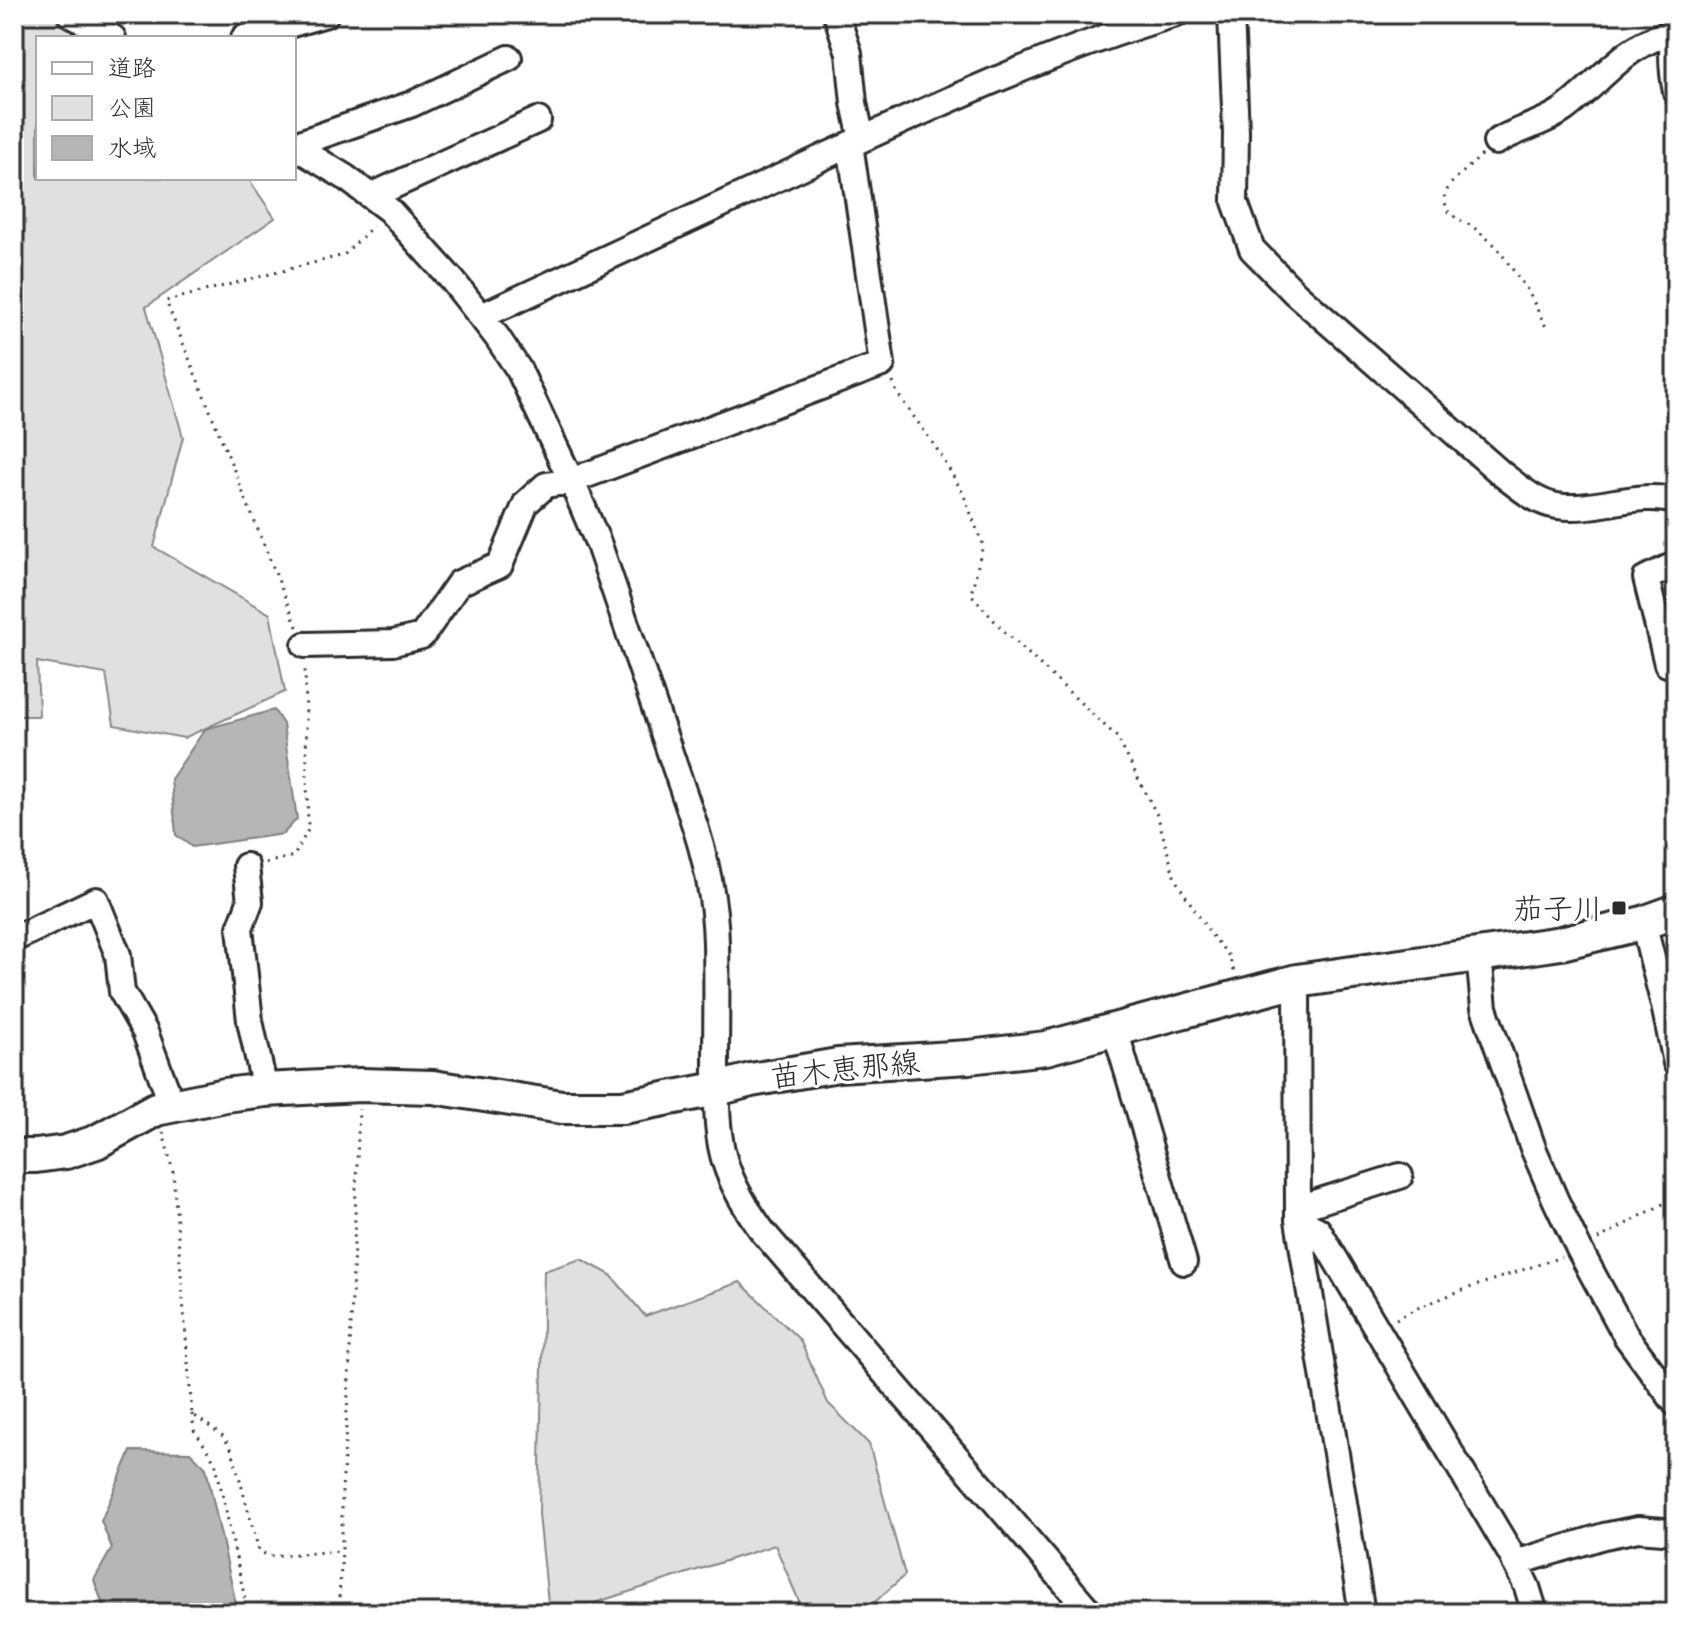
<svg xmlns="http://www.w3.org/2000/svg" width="1690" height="1627" viewBox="0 0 1690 1627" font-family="'Shantell Sans','Klee One',sans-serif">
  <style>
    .green { fill: #e0e0e0; stroke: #868686; stroke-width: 2 }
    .water { fill: #b6b6b6; stroke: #7e7e7e; stroke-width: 2 }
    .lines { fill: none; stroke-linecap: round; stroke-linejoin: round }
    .minor-casing { stroke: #2b2b2b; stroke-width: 30 }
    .major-casing { stroke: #2b2b2b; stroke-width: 38 }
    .path { stroke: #2b2b2b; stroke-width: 3; stroke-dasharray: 2 6; stroke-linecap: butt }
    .minor { stroke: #fff; stroke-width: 24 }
    .major { stroke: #fff; stroke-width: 32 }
    .poi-dot { fill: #2b2b2b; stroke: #fff; stroke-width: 3 }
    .labels { text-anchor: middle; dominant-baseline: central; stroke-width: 6; stroke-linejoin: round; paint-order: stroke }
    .poi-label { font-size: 30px; fill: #2b2b2b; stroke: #fff; text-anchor: end }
    .street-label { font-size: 30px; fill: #2b2b2b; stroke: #fff }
  </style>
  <rect width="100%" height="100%" fill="#fff"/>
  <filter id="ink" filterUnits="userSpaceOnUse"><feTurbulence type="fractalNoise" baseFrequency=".0125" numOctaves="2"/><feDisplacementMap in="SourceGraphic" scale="16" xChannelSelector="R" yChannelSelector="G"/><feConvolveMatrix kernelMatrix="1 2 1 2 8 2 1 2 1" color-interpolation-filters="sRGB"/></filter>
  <g filter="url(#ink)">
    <path class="green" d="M14,14H98L120,38H38V178H248L275,218L146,307L183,437L154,547L270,614L285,692L184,738L114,725L106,674L37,662L39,716H14Z
      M581,1259L611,1275L645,1316L740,1282L800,1340L828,1403L869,1444L905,1575L866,1610L861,1613H804L775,1545L585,1606L586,1613H549L539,1514L544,1271Z"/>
    <path class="water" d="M274,710L283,724L297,819L283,834L192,847L176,835L171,779L205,729Z
      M131,1451L190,1452L206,1468L238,1613H106L94,1580L112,1548L101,1521Z"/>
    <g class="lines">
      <g class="minor-casing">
        <path id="minor" d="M70,14L113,38
          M836,14L849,53L854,103L862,139
          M1231,14L1236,132L1235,202L1252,249L1295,293L1503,475C1520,488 1537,503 1557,506C1597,512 1637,490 1676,501
          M1676,23C1670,47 1671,68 1676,92
          M244,38L326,14
          M1496,142C1517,129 1543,124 1563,110C1599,84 1627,41 1673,33
          M294,145L412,104L509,58
          M294,146L345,177L389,210L453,281L497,337L519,370L576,491L599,545L690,811C705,854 715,897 716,943C717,985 716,1028 716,1071C717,1101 716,1133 725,1162C733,1188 747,1210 763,1232L1091,1613
          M371,196L538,120
          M482,316C593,264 705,212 817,160C934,106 1052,51 1176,14
          M305,645L393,643L422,636L459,583L500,565L526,503L546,485L571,481L882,364L850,144
          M1667,664L1646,578L1676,564
          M246,866L250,902L240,928L250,1021L265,1090
          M1643,923L1664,1005L1676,1063
          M14,939L96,900L118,955L122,992L145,1032L172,1105
          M1479,955L1484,1008L1533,1148L1556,1201L1579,1249L1626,1336L1676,1404
          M1297,981L1298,1220L1362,1613
          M1115,1030L1184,1262
          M1298,1208L1400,1176
          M1298,1220L1318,1230L1511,1554L1527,1587L1535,1613
          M1515,1563L1604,1536L1638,1529L1676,1532"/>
      </g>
      <g class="major-casing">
        <path id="major" d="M14,1156H36L66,1152L96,1142L156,1109L225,1095L265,1090L360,1085L433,1087L562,1107H623L717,1089L751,1080L838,1065L969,1057L1046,1048L1297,981L1561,943L1643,923L1676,911"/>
      </g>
      <path class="path" d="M1482,155L1453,181L1445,193L1444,200L1448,211L1456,218L1472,226L1496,246L1528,291L1548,331
        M893,382L897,393L939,452L963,493L983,545L971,594L1000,627L1117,737L1158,817L1175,879L1209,932L1229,956L1234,972
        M297,627L166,301L344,255L373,226
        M266,863L294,856L308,830L305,665
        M163,1132L173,1172L192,1414L223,1436L232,1450L259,1551L269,1556L342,1551
        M1598,1239L1676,1197
        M1396,1319L1415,1309L1460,1291L1561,1257
        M192,1414L194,1430L211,1455L216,1465L248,1613
        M338,1613L342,1551V1491L349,1378L359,1109"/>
      <use href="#minor" class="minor"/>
      <use href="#major" class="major"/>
    </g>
  </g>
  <rect class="poi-dot" x="1611" y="900" width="16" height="16" rx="4"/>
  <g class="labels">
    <g class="poi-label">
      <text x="1603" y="908">茄子川</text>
    </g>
    <g class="street-label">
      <text transform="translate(845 1069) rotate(-6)">苗木恵那線</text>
    </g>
  </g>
  <rect width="1690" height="1627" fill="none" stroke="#fff" stroke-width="48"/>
  <rect x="24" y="24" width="1642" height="1579" fill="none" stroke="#2b2b2b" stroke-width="3" filter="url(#ink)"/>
  <rect x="36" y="36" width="260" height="144" fill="#ffffff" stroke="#aaaaaa" stroke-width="2"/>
  <rect x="52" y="62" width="40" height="12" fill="#ffffff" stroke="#aaaaaa" stroke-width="2"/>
  <text x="108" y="76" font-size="24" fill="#2b2b2b">道路</text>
  <rect x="52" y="96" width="40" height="24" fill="#e0e0e0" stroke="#aaaaaa" stroke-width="2"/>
  <text x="108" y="116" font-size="24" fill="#2b2b2b">公園</text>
  <rect x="52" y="136" width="40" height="24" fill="#b6b6b6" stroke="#aaaaaa" stroke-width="2"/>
  <text x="108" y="156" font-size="24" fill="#2b2b2b">水域</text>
</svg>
